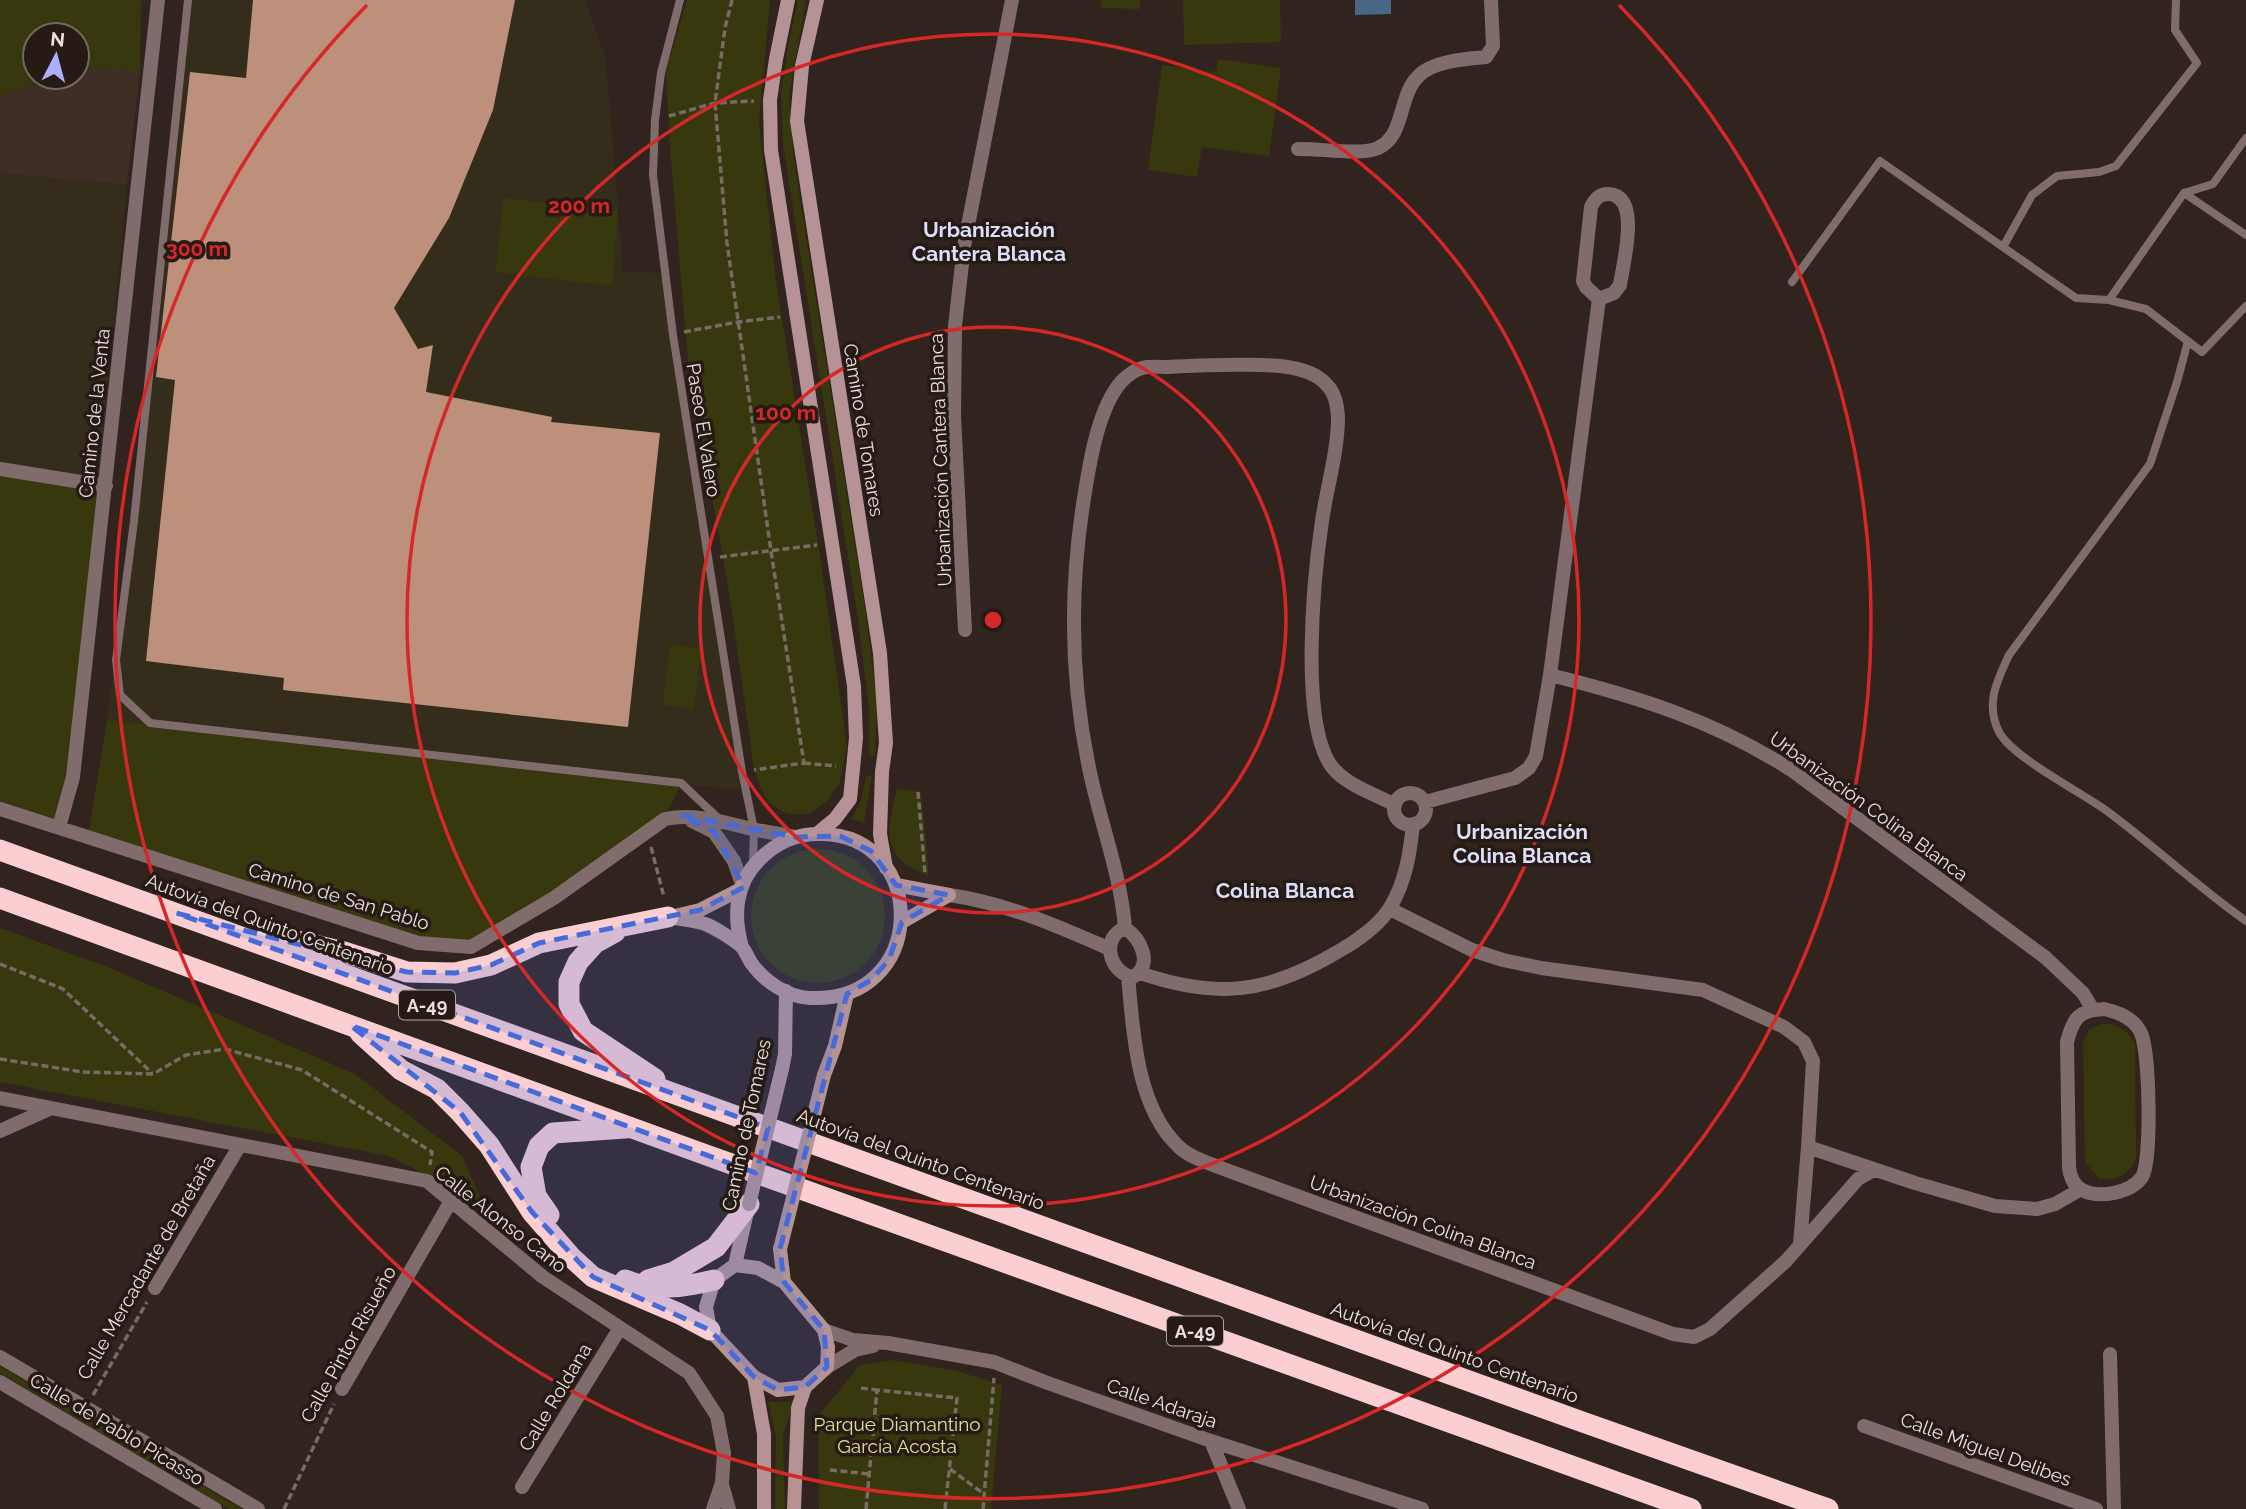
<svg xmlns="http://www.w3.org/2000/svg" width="2246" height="1509" viewBox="0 0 2246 1509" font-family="Raleway,sans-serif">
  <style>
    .commercial { fill: #352d1c }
    .industrial { fill: #3e2e25 }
    .green { fill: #37380e }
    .water { fill: #496686 }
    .building { fill: #bc907b }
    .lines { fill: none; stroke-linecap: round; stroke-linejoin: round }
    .path { stroke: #786b66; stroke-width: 3.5; stroke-dasharray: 7 3.5; stroke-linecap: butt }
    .lane { stroke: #816c6d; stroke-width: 8 }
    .street { stroke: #816c6d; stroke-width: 14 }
    .secondary { stroke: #b59394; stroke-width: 14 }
    .highway { stroke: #fbcfd2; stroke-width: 21 }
    .secondary-bridge { stroke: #b59394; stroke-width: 14 }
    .marked { fill: #466bd9; fill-opacity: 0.2; stroke: #466bd9; stroke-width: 5; stroke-dasharray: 14 9; stroke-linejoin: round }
    .ring { fill: none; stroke: #d62828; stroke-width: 3.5 }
    .labels { text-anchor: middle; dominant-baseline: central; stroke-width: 7; stroke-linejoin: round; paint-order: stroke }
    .shield { fill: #261a14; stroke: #afa5a0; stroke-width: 2 }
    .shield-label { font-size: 18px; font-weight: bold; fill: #eae0dc }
    .street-label { font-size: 19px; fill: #eae0dc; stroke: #261a14 }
    .park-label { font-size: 19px; fill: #dde099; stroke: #261a14 }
    .neighbourhood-label { font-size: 21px; font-weight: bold; fill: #dcdffc; stroke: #261a14 }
    .centre { fill: #d62828; stroke: #261a14; stroke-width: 3.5 }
    .ring-label { font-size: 21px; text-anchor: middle; font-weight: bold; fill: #d62828; stroke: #261a14; stroke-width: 7; stroke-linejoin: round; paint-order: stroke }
  </style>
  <rect width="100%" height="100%" fill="#31231d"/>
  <path class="commercial" d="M190,0H585L606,59L623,272L664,273L740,790L107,720L149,380Z
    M0,173L127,185L99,479L0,465Z"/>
  <path class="industrial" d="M79,65L140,71L127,185L0,173V96L49,77H77Z"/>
  <path class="green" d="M0,0H141L140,71L77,66V35H35V77H49L0,96Z
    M687,0H770L759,123L776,281L820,556L847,747L839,785L826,802L809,814H787L769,803L761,789L754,769L730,598L688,362L670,147L666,71Z
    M798,0H806L789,96L794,161L866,615L877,703L875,756L869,755V708L858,620L783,145L781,93L788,47Z
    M1101,0H1140V9L1101,8Z
    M1183,0H1280L1281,42L1184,45Z
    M1218,59L1281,68L1269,156L1202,147L1197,177L1148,170L1162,65L1216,72Z
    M503,198L618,211L612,286L496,272Z
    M0,469L106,486L87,644L59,827L0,809Z
    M670,645L701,648L694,709L663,705Z
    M107,720L681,783L665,819L471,947L418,943L88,837Z
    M866,776H872L864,823L851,819L861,801Z
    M897,789L921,792L929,876C879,857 887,831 897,789Z
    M751 916a67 67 0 1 1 134 0a67 67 0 1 1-134 0Z
    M0,928L108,967L355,1074L462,1156L483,1204L389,1156L0,1082Z
    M2101,1024C2119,1023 2126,1029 2135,1044L2136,1159C2127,1176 2120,1179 2100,1179L2085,1162L2083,1042L2089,1030Z
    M893,1360L957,1371L1002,1385L991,1509H819L818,1416L860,1365Z
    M0,1366L211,1491L242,1509H229L207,1496L0,1373Z
    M768,1402H793L783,1436L785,1509H775L776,1436Z"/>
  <path class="water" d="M1355,0H1391V14L1355,15Z"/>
  <path class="building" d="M253,0H515L493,110L449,218L394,308L418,349L433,345L426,392L552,417L551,422L660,433L628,727L283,690L284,678L146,661L175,380L156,377L190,72L246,78Z"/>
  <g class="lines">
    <path class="path" d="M732,0L725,28L715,103L727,243L771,551L804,763L754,770
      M669,116L715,103L754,101
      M684,332L738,322L780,317
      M720,557L817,545
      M804,763L836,766
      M918,792L925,874
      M651,847L664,897
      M0,964L63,989L152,1073
      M0,1059L83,1072L153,1074L186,1055L225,1049L302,1070L432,1152L430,1165
      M861,1388L877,1390
      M93,1395L147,1302
      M950,1469L984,1494
      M830,1470L869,1474
      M284,1509L334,1404
      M866,1509L877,1390L957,1398L945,1509
      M983,1509L994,1378"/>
    <path class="lane" d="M188,0L134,521L116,660L120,695L150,723L681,783L718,818
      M680,0L661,73L655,120L653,175L673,335L742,772L754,829L753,865
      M2184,193L2213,184L2246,138
      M2003,247L2076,298L2109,300L2184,193L2246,235
      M1792,282L1880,161L2003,247L2032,195L2057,176L2099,172L2116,166L2197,63L2175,30L2176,0
      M2109,300L2146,309L2202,352L2246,306
      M2188,341L2177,382L2150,464L2009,655C1997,681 1985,704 1999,732C2013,758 2081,792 2107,811C2154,846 2198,887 2246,921"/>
    <path class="street" d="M1298,149C1318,148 1362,156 1378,148C1409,134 1395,86 1428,69C1445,60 1467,59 1486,57L1493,46L1491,0
      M0,469L106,486
      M965,630L954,416L955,326L964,246L1012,0
      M1550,675C1639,697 1715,721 1793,771L2046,958L2083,993L2093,1010
      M1394 809a16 16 0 1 1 32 0a16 16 0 1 1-32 0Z
      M1425,802L1515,778L1529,768L1536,756L1550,675L1599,299L1586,287L1583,281L1591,207C1595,199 1599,194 1608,194C1642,194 1623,264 1620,285L1614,293L1599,299
      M0,809L418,943L471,947L554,898L665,819C695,813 722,822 752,829C766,832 781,834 795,837
      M692,821L714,832L734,861L742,884
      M59,827L73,777L158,0
      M949,895C1006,903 1057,926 1110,949
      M1390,909L1472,950L1503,960L1541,968L1703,990L1784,1027L1804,1042L1813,1061L1808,1147L1915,1183L1995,1206L2037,1209L2055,1204L2081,1189
      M1125,928C1121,877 1102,827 1091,777C1070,683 1069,587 1085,492C1090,460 1099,406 1122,381C1128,375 1134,370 1142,368C1150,366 1159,367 1167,367C1186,366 1205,365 1223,365C1252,365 1304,361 1325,383C1335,392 1337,404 1338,417C1338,451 1327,487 1322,521C1314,575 1299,723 1332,767C1346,785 1375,794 1395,805
      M1125,928C1141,939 1154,965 1133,977C1109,973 1100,937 1125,928Z
      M1140,973C1218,1000 1269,993 1339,951C1357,941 1381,924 1391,906C1406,880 1410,853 1413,824
      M1128,976C1133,1030 1136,1106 1178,1146C1189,1157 1206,1162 1221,1168L1673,1334L1694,1337L1710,1329L1786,1261L1858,1179L1874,1170
      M2104,1009C2118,1012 2133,1018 2140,1031C2150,1048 2152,1161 2142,1177C2131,1193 2099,1199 2082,1190C2073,1185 2070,1177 2069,1167L2067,1042C2073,1018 2079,1010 2104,1009Z
      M0,1098L427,1181L543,1277L689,1373L717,1416L724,1453L722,1483L713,1509
      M0,1131L49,1109
      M1800,1244L1808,1147
      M155,1288L240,1145
      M824,1330L853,1340L888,1343L994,1362L1045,1382L1211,1441L1422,1509
      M2110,1354L2114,1509
      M0,1357L258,1509
      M827,1367L855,1350L873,1346
      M0,1382L215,1509
      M342,1389L451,1201
      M1864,1426L2096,1509
      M1211,1441L1239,1509
      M722,1485L729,1509
      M522,1487L620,1328"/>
    <path class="secondary" d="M788,0L776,59L770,100L771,150L854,686L856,738L850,799L835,819L818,833
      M817,0L802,66L797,121L880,653L886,743L882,772L880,834L886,868
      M896,885L949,895
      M675,916L700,910L741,889
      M668,917C680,919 694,920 705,924C714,927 734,940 741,946C746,951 748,959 752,964C765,982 788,997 810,998C929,1003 929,836 822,834C798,833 777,842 760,859C735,883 733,916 742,947
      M902,922L949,895
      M782,1069L785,1054L786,991
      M824,1075L835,1046L847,994
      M780,1249L784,1282
      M735,1265L758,1268L784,1282L824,1330L828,1347L827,1367L805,1387L778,1390L754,1377L710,1330L706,1307L714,1280Z
      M735,1265L747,1212
      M754,1377L764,1434V1509
      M794,1509L798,1408L805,1387"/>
    <path class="highway" d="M0,850L1577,1420L1828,1509
      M0,898L698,1152L1691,1509
      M615,932L595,943L578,962L569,982V1004L583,1031L655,1079
      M267,934L344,952L407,972L455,973L491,965L539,943L668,917
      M360,1033L401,1070L437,1089L460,1112L489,1145L532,1212L571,1257L593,1277L680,1314L710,1330
      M549,1215L536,1196L531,1167L539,1146L553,1133L625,1128
      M625,1280C653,1292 685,1287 714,1280
      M648,1280L674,1272L716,1247L749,1204"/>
    <path class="secondary-bridge" d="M749,1204L782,1069
      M780,1249L824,1075"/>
  </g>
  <path class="marked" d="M681,815L795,837L840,836L871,851L896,885L949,895L902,922L889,960L871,980L847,994L780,1249L784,1282L824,1330L827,1367L805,1387L778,1390L754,1377L710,1330L593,1277L532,1212L460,1112L350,1025L756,1173L768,1128L176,913L407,972L455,973L491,965L539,943L700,910L744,887L714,832Z"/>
  <g class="ring">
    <circle cx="993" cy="620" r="293"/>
    <circle cx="993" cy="620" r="586"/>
    <path d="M1619 5A878 878 0 1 1 367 5"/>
  </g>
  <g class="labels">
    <g class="shield">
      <rect x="399" y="990.5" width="56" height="29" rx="5"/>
      <rect x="1167" y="1316.5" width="56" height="29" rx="5"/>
    </g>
    <g class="shield-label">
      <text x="427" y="1005">A-49</text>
      <text x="1195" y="1331">A-49</text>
    </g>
    <g class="street-label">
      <text transform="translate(94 413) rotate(-84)">Camino de la Venta</text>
      <text transform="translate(704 430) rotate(81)">Paseo El Valero</text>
      <text transform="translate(864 430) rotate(81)">Camino de Tomares</text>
      <text transform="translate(940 460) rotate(-92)">Urbanización Cantera Blanca</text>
      <text transform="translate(1869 806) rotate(36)">Urbanización Colina Blanca</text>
      <text transform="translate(339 896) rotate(17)">Camino de San Pablo</text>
      <text transform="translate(270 924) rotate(20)">Autovía del Quinto Centenario</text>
      <text transform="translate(746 1125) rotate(-78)">Camino de Tomares</text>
      <text transform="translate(921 1159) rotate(20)">Autovía del Quinto Centenario</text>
      <text transform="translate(501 1219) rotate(38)">Calle Alonso Cano</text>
      <text transform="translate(1423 1222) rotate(20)">Urbanización Colina Blanca</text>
      <text transform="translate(146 1267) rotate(-60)">Calle Mercadante de Bretaña</text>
      <text transform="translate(348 1344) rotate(-61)">Calle Pintor Risueño</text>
      <text transform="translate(1455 1352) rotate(20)">Autovía del Quinto Centenario</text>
      <text transform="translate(555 1397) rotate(-59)">Calle Roldana</text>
      <text transform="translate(1162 1403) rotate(19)">Calle Adaraja</text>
      <text transform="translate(117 1429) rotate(31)">Calle de Pablo Picasso</text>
      <text transform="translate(1986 1449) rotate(20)">Calle Miguel Delibes</text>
    </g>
    <g class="park-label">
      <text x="897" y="1424">Parque Diamantino<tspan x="897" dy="22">García Acosta</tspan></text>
    </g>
    <g class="neighbourhood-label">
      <text x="989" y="229">Urbanización<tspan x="989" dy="24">Cantera Blanca</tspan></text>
      <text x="1522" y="831">Urbanización<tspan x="1522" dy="24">Colina Blanca</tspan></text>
      <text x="1285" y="890">Colina Blanca</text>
    </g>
  </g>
  <circle cx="993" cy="620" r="10" class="centre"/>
  <g class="ring-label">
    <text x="579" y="213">200 m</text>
    <text x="197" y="256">300 m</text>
    <text x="786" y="420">100 m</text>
  </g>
  <g transform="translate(56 56) rotate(6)"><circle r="33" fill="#261a14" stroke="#746964" stroke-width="2"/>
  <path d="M0-5L12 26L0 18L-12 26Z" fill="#adaffb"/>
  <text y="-10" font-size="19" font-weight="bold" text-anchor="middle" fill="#eae0dc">N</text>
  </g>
</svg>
